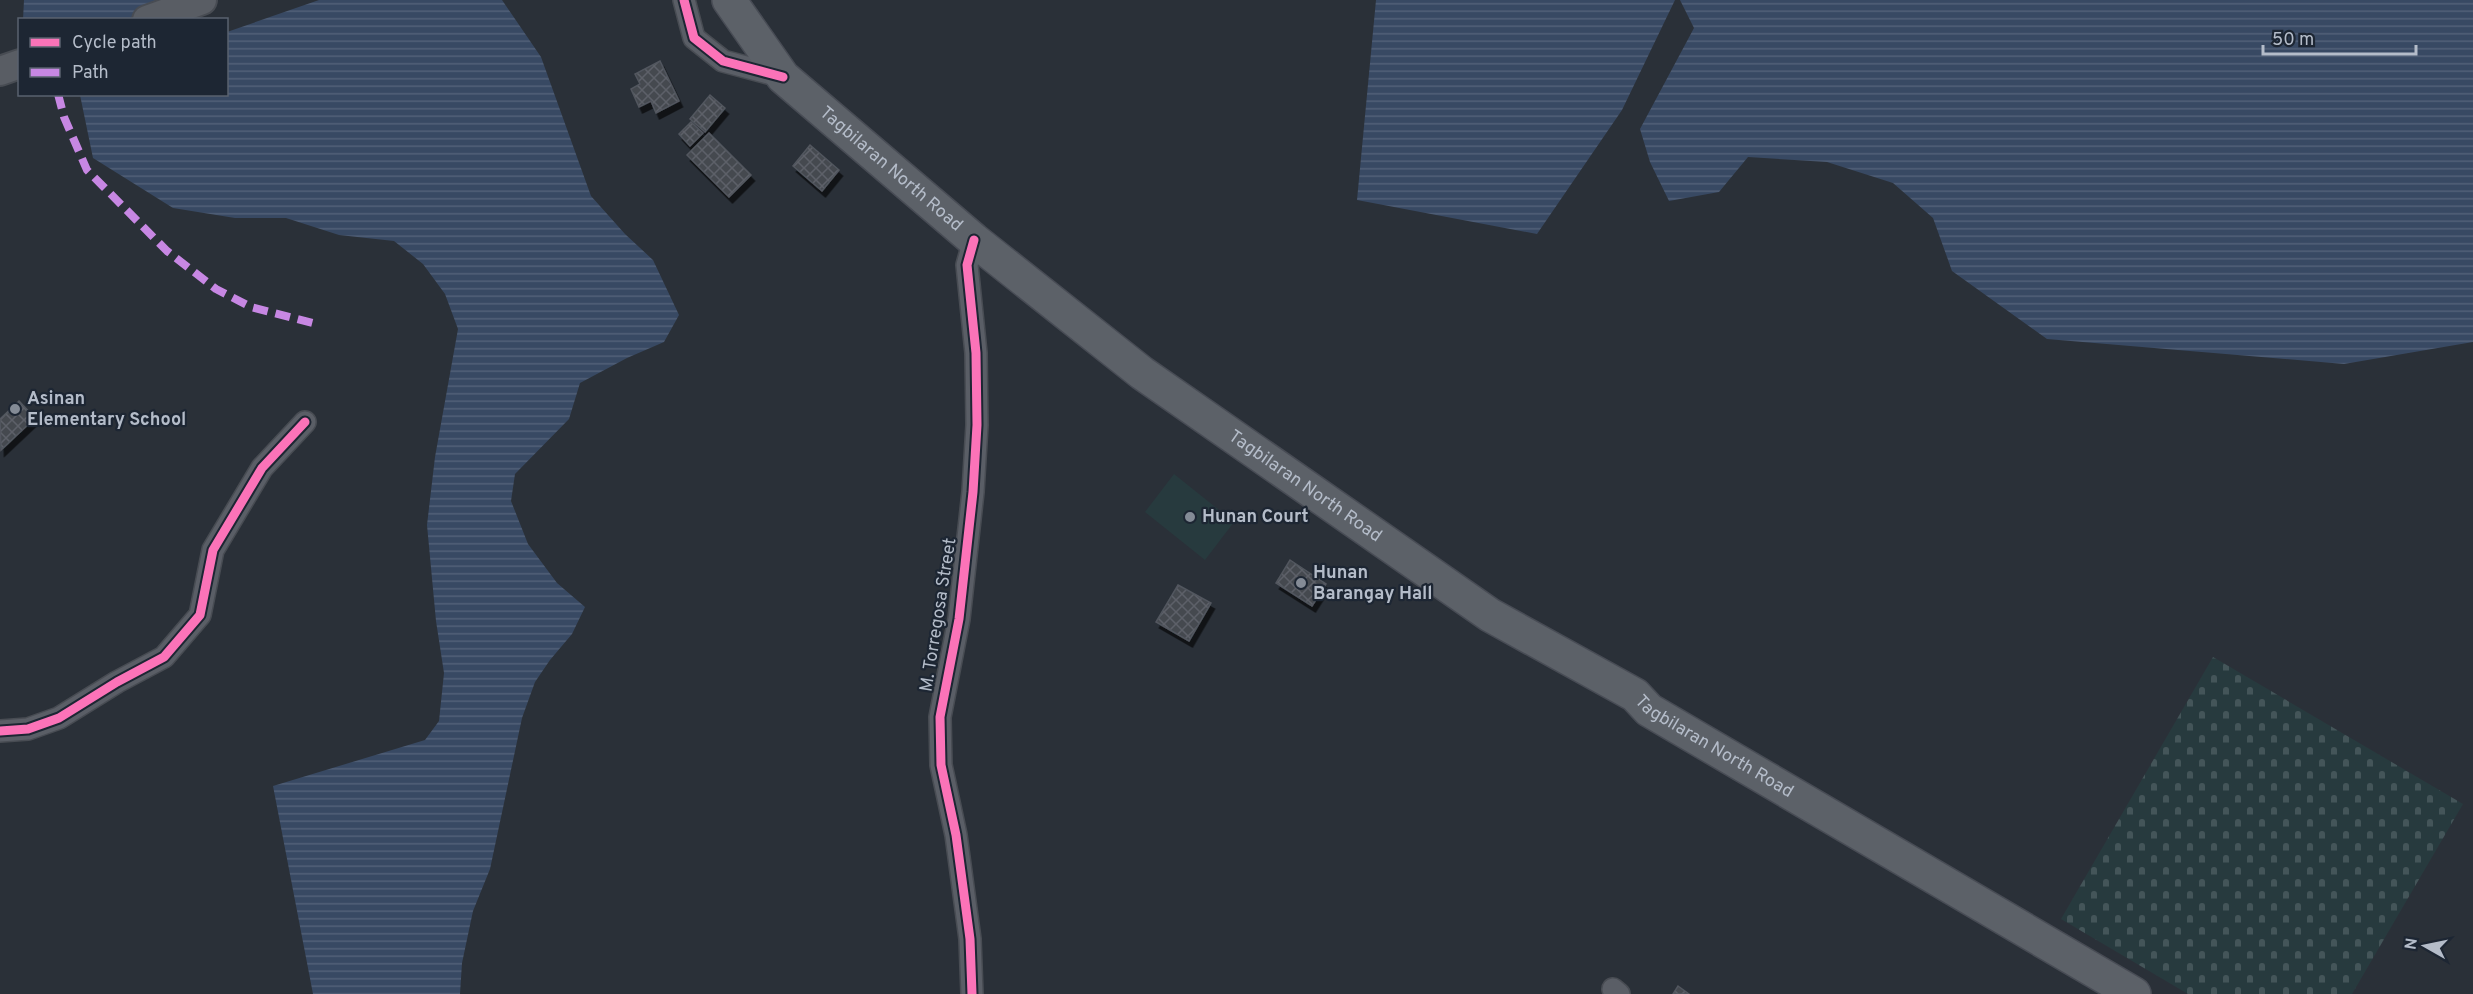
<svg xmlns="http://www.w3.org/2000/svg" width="2473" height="994" viewBox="0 0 2473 994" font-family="Overpass,sans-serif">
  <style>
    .grass { fill: #273a3e }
    .cemetery { fill: url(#cemetery-stones) }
    .water { fill: url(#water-rules) }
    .building { fill: url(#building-cross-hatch); stroke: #52575f; stroke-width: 1.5; filter: url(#shadow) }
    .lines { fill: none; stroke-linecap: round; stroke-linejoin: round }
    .street-casing { stroke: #484c53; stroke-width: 24 }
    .secondary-casing { stroke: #484c53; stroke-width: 32 }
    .primary-casing { stroke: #484c55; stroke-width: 36 }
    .street { stroke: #5a5e66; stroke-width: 21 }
    .secondary { stroke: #595d64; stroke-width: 28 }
    .primary { stroke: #5c6168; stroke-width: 33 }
    .quiet { stroke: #c787e3; stroke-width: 8; stroke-dasharray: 15 8; stroke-linecap: butt }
    .cycleway-casing { stroke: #1d2633; stroke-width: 13 }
    .cycleway { stroke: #fb73b8; stroke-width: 9 }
    .poi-dot { fill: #848b96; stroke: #1d2633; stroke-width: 2 }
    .labels { text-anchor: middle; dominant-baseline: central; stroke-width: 4.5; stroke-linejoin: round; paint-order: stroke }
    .street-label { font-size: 18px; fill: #b4bcc9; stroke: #1d2633 }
    .poi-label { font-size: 18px; font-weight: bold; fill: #b4bcc9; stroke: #1d2633; text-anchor: start }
  </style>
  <defs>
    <pattern id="cemetery-stones" width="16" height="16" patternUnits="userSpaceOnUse" patternTransform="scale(1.5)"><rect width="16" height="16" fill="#273a3e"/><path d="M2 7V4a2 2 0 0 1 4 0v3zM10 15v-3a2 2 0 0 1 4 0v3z" fill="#445559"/></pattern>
    <pattern id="water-rules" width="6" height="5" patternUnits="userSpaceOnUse" patternTransform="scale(1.5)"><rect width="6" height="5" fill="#384963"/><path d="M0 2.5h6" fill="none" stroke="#526178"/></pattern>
    <pattern id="building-cross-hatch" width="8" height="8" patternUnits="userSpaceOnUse" patternTransform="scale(1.5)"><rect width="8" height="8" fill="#444950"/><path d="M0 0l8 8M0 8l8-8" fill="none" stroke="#5d6168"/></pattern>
    <filter id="shadow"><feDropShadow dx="3.5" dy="6" stdDeviation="0" flood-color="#0009"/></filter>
  </defs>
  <rect width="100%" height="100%" fill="#2a3038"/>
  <path class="grass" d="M1174,474L1234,522L1205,560L1145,512Z"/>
  <path class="cemetery" d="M2213,657L2463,804L2352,994H2188L2061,919Z"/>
  <path class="water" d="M24,0H176L128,19L23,20Z
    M319,0H502L541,57L591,196L625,234L653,260L679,315L664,342L627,358L580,383L569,419L515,474L511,501L528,544L557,583L585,607L572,634L550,660L535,682L522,718L490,869L473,911L462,963L460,994H313L273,786L425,740L439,721L444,673L436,621L427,525L435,457L458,329L445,294L423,264L394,241L339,235L286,218H235L173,208L93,158L80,95L226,94L227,32Z
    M1376,0H1675L1622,110L1537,234L1357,200Z
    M1680,0H2473V342L2344,364L2047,339L1952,271L1933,218L1893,183L1827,162L1748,157L1719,192L1669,201L1650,162L1640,129L1694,28Z"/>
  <path class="building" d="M660,61L679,101L656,113L651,101L639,107L631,89L640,84L635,74Z
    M710,95L725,108L705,132L690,119Z
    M691,122L703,133L690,146L679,134Z
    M709,133L751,175L729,197L687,155Z
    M810,145L839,170L822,191L793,166Z
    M19,401L35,418L1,450L0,419Z
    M1290,560L1326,584L1312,606L1276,583Z
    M1178,585L1211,603L1189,641L1156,622Z
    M1678,986L1689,994H1673Z"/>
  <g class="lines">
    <g class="street-casing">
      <path id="street" d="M684,0L694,38L723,61L783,77
        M0,731L28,729L59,718L117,682L164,657L200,615L213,550L262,468L305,422
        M1613,989L1619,994
        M972,994L970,939L956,835L941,765L940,717L959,619L973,492L977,425L976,353L967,265L974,240"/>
    </g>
    <g class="secondary-casing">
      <path id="secondary" d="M147,20L202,0
        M0,71L20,64"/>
    </g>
    <g class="primary-casing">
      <g id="primary">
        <path id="s1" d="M729,0L783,77L974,240L1142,373L1490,615L1635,695L1649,710L2134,994"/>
      </g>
    </g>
    <use href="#street" class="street"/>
    <use href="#secondary" class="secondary"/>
    <use href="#primary" class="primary"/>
    <path class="quiet" d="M58,94L64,117L87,170L167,251L216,289L251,307L313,323"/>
    <g class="cycleway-casing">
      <path id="cycleway" d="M684,0L694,38L723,61L783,77
        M0,731L28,729L59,718L117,682L164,657L200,615L213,550L262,468L305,422
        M972,994L970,939L956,835L941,765L940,717L959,619L973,492L977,425L976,353L967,265L974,240"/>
    </g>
    <use href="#cycleway" class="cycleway"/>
  </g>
  <g class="poi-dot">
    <circle cx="15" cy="409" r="6"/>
    <circle cx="1190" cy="517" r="6"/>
    <circle cx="1301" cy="583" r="6"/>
  </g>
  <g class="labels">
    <g class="street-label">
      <text stroke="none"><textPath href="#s1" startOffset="236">Tagbilaran North Road</textPath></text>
      <text stroke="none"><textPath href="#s1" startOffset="758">Tagbilaran North Road</textPath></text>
      <text transform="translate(939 615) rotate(-81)">M. Torregosa Street</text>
      <text stroke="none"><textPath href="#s1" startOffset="1244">Tagbilaran North Road</textPath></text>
    </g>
    <g class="poi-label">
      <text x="27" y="399">Asinan<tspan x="27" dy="21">Elementary School</tspan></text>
      <text x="1202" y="517">Hunan Court</text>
      <text x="1313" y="573">Hunan<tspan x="1313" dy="21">Barangay Hall</tspan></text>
    </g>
  </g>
  <rect x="18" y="18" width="210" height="78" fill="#1d2633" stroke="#59626f" stroke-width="1.5"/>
  <rect x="30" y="38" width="30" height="9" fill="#fb73b8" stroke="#59626f" stroke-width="1.5"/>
  <text x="72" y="48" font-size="18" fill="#b4bcc9">Cycle path</text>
  <rect x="30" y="68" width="30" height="9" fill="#c787e3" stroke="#59626f" stroke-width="1.5"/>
  <text x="72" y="78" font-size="18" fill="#b4bcc9">Path</text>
  <g transform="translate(2425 946) rotate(279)" stroke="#1d2633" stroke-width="4.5" paint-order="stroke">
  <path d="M0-4.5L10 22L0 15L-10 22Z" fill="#b4bcc9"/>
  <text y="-9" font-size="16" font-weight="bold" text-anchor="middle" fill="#b4bcc9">N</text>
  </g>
  <path d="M2263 45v9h153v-9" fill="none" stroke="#b4bcc9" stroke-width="3"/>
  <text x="2272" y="45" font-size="18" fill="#b4bcc9" stroke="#1d2633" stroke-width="4.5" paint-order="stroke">50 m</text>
</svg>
